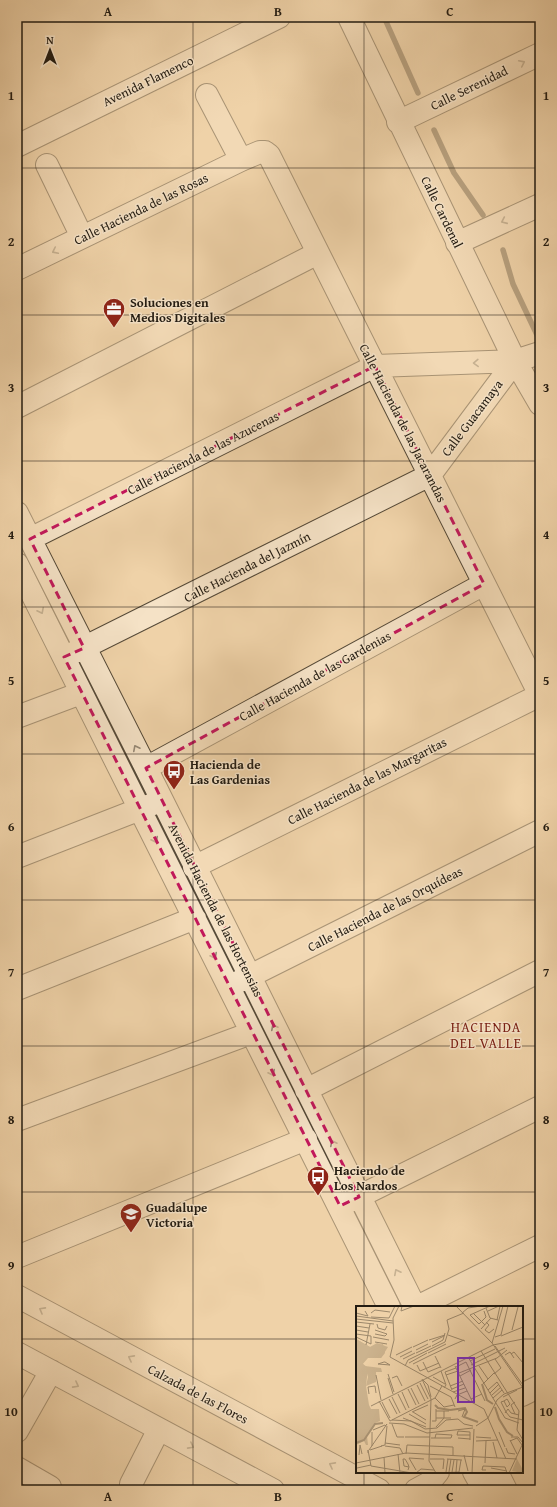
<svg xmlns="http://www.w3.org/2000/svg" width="557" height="1507" viewBox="0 0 557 1507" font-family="'Gentium Book Plus',serif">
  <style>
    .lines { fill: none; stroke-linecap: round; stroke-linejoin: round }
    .stream { stroke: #74644d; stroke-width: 5.5 }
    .minor-casing { stroke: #564a38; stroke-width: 24 }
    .minor { stroke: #f5e2c6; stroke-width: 22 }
    .oneway { stroke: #968975 }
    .marked { fill: none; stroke: #c2185b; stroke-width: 3; stroke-dasharray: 8 5; stroke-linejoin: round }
    .grid { fill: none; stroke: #231c12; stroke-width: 1; stroke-opacity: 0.55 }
    .labels { text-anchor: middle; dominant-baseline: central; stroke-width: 3; stroke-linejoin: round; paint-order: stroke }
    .street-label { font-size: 13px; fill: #231c12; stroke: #f5e2c6 }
    .poi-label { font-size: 13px; font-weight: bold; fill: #231c12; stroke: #f5e2c6; text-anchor: start }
    .neighbourhood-label { font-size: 14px; letter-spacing: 1px; fill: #7a1f14; stroke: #f5e2c6 }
    .inset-river { fill: none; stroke: #aa9475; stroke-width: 2 }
    .inset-road { fill: none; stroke: #9d896c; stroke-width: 1 }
    .view { fill: #7b2cbf; fill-opacity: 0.15; stroke: #7b2cbf; stroke-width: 2 }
    .inset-edge { fill: none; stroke: #231c12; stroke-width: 2 }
    .neatline { fill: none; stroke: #231c12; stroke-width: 1.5 }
    .grid-label { font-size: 13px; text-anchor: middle; font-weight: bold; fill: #231c12 }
  </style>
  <rect width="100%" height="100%" fill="#efd2a8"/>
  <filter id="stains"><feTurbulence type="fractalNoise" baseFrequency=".005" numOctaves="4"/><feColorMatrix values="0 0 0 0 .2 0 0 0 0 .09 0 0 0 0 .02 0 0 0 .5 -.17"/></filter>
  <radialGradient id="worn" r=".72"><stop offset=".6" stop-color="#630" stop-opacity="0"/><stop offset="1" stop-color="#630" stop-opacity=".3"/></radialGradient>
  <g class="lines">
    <path class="stream" d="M384,17L418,93
      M434,130L454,173L483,215
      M503,250L513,284L538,337"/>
    <g class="minor-casing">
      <path id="minor" d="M349,17L515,361L540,404
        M207,95L241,160
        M398,122L540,54
        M17,146L279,17
        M47,165L82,237
        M457,243L540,205
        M17,269L241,160L260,152H265L269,155L540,695L194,867
        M17,407L318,253
        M17,513L146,768L415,1307
        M30,539L375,366L515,361L540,353
        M17,564L389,1307
        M71,654L430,475L515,361
        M17,717L81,693
        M146,768L484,584
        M17,857L153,804
        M236,983L540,831
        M17,989L195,918
        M306,1090L540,971
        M17,1120L251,1033
        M346,1203L540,1107
        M17,1257L306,1139
        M17,1296L379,1490
        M417,1307L540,1246
        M17,1353L273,1490
        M522,1395L540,1386
        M17,1431L51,1371
        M17,1468L50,1487
        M474,1472L484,1490
        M497,1472L506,1490
        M131,1484L159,1429
        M416,1490L429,1483L438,1472"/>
    </g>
    <use href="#minor" class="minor"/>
  </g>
  <defs><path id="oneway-chevron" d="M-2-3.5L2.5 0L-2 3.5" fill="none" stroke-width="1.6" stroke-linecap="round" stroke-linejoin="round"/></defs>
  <g class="oneway">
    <use href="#oneway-chevron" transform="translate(522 63) rotate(-26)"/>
    <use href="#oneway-chevron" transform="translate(504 221) rotate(156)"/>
    <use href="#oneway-chevron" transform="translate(55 251) rotate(154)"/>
    <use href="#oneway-chevron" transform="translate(476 363) rotate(178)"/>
    <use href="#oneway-chevron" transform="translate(41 611) rotate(63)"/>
    <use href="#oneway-chevron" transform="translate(136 748) rotate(-117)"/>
    <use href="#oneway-chevron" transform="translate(155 840) rotate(63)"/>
    <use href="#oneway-chevron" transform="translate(214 956) rotate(63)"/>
    <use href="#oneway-chevron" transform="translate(274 1027) rotate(-117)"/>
    <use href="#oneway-chevron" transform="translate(272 1073) rotate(63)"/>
    <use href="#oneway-chevron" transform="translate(333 1143) rotate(-117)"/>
    <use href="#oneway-chevron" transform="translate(397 1272) rotate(-117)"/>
    <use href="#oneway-chevron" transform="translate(42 1310) rotate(-151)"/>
    <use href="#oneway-chevron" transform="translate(131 1358) rotate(-152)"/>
    <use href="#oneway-chevron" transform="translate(76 1385) rotate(28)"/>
    <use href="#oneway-chevron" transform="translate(191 1446) rotate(28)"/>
    <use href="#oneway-chevron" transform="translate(332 1465) rotate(-152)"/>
  </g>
  <path d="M0 0H557V1507H0ZM375,366L484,584L146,768L359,1197L340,1206L64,657L84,648L30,539Z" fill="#efd2a8" fill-opacity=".55" fill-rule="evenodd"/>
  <path class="marked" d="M375,366L484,584L146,768L359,1197L340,1206L64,657L84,648L30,539Z"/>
  <path class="grid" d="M193,17V1490M364,17V1307M17,168H540M17,315H540M17,461H540M17,607H540M17,754H540M17,900H540M17,1046H540M17,1192H540M17,1339H357M522,1339H540M364,1472V1490"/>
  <defs>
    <g id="office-pin" transform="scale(1.15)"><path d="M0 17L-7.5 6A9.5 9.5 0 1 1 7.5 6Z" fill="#8f2418" stroke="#f5e2c6"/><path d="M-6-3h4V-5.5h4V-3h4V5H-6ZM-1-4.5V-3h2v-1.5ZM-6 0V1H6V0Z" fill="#fff"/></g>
    <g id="bus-pin" transform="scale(1.15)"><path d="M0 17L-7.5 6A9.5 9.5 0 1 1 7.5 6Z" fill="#8f2418" stroke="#f5e2c6"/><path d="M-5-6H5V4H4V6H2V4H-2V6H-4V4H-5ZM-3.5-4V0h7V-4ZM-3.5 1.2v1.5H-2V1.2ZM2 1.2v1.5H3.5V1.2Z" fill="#fff"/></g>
    <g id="school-pin" transform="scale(1.15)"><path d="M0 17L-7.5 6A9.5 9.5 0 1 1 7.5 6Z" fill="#8f2418" stroke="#f5e2c6"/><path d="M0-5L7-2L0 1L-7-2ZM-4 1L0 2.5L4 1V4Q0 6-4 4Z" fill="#fff"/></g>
  </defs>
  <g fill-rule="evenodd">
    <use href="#office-pin" x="114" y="309"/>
    <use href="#bus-pin" x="174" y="771"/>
    <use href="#bus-pin" x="318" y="1177"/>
    <use href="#school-pin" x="131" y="1214"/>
  </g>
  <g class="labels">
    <g class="street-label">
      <text transform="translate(148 81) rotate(-26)">Avenida Flamenco</text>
      <text transform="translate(469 88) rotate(-26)">Calle Serenidad</text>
      <text transform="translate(141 209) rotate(-26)">Calle Hacienda de las Rosas</text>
      <text transform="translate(442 212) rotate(64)">Calle Cardenal</text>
      <text transform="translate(472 418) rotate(-53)">Calle Guacamaya</text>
      <text transform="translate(403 423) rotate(63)">Calle Hacienda de las Jacarandas</text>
      <text transform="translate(203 453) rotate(-27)">Calle Hacienda de las Azucenas</text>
      <text transform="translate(247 567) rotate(-27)">Calle Hacienda del Jazmín</text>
      <text transform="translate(315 676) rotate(-29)">Calle Hacienda de las Gardenias</text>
      <text transform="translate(367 781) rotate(-27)">Calle Hacienda de las Margaritas</text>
      <text transform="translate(385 909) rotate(-27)">Calle Hacienda de las Orquídeas</text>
      <text transform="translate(216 910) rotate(63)">Avenida Hacienda de las Hortensias</text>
      <text transform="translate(198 1394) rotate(28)">Calzada de las Flores</text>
    </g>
    <g class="poi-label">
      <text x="130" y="302">Soluciones en<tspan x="130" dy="15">Medios Digitales</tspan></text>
      <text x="190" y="764">Hacienda de<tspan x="190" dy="15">Las Gardenias</tspan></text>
      <text x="334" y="1170">Haciendo de<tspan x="334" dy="15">Los Nardos</tspan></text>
      <text x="146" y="1207">Guadalupe<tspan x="146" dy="15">Victoria</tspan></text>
    </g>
    <g class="neighbourhood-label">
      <text x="486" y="1027">HACIENDA<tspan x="486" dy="16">DEL VALLE</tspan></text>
    </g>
  </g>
  <g transform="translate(356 1306)">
    <rect width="167" height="167" fill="#efd2a8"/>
    <path d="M9,60L25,62L26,66H20V76L10,80L12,71Z" fill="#ccb38e"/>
    <path d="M0,33L14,41L27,38L29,47L25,52L13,48L6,57L12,62L10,80L13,99L15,103H23L24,115L19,117L11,130L12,139H10L8,135L0,139Z" fill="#ccb38e"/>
    <path d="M0,33L14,41L21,37L32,41L25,52H12L6,59L0,58Z" fill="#ccb38e"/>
    <path d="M161,153L167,164V167L156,165Z" fill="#ccb38e"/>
    <path class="inset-river" d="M126,78L131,94L137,98M79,99L82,102L94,104M139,101L143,113L151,126L157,130M94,104L109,102L111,106L108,111L122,116M0,137L8,134L19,118L27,117"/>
    <path class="inset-road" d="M43,0L37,12L38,34L34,51L128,103L150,153M46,0L45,5L58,0M100,0L136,37L167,82M130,2L134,12L142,14M128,5L130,11L123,18L114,9L134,0M132,5L143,0M0,7L12,10L9,5M15,7L19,4L34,6M106,7L112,2L125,0M117,7L129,19M0,10L37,15M15,11L33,12L39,0M0,13L37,17M141,14L144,0M0,16L18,18M130,16L133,19L129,24L133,27L138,23M21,18L22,22L29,24L31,20M0,20L13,22M125,23L135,12M0,24L12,26M156,24L162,1M0,28L15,30V38L0,31M19,28L29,30L31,28L19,24M92,29L109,35M145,30L167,21M17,31L33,34M139,31L145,29L152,0M73,34L89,29M19,36L31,38M76,36L88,30M136,37L147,0M10,39L14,18M76,40L87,34L89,27M139,40L167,79M57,41L72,34M92,41L108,34M60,44L72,38M125,45L163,105L161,124L167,134M60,47L75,40M72,47L90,38M155,48L158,46L167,57M40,49L56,41M149,49L154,46L158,52M73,50L92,41M79,50L85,62M44,51L56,45M112,51L149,112L163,117M47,53L59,47M114,55L139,43M28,56H29L34,59L22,58ZM67,56L72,66L84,61M53,57L71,47M57,58L73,50M61,59L64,65L83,57M115,59L149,42M49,60L52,54L89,36L93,23L91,14L108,7M99,60L117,97M123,60L132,73M100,61L110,56L129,95M85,65L90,79L88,82M103,67L141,52L151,44M32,68L38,86M138,68L145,62L139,53M20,69L25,94M90,69L102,65M104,70L115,64M77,71L89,78M32,72L37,88M36,72L41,70L46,80M66,73L75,93L73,155L80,167M67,74L72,79L75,91M64,77L72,93M127,78L138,67M61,79L69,95M74,80L95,91L99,101M94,80L107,75M55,82L63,98M52,83L60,99M96,83L108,78M96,84L89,66L100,62M132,84L141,76L148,87M46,86L53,102M97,86L109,82M134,87L143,78M13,88L12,81L19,80L20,87M42,88L50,104M136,89L145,81M36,91L44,107M147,91L161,84M79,92L88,101L98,99M79,92L86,80M137,92L146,84M33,93L41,108M99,93L101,89L111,85M115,93L126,88M23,95L34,115L79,92M148,95L151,101L154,98L151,93L148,95L145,96L150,106M26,96L34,112M159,96L155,99L159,108M15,100L137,39L167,33M80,105H93M102,105L109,103L106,111M56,106L72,99M57,106L70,114M150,106L154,111L167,114M149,107L152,103L155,107L163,109M53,108L70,118M47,112L70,121M80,112H95M36,114L55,115L69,123L81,122L90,114L102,113L108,118L117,120M76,115H80V103M33,117L48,118L71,127L117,122M36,118L41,131H48M120,120L132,112L141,94L148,88L167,81M80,121L88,112V105M17,124L29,119M143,126L149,141M101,129L102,125L114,126V134M101,129H114M49,131H74M120,131L135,132M155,131H162L167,137M75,132H95L96,129L80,128L79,132M102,132L114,133M154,134L161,148M120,135L142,134M154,135L161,132L166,139M137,136L141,152M29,137L44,139M16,140V126M25,140L29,139L31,120M29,140L44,142L47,148M150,142L152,147L159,148M13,144L31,118L29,120M14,144L26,140M12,147V144L15,160L56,167M42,148L44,167M50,148L51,139L97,141V149M3,149L4,139L6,148M108,149L112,165M28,151L29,167M53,152L68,153M53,152L60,164M74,153H88L87,163M91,153L106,154M0,157L50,147L161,153M129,157L130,135M1,162L15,159M135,162L151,165M52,164L53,161L52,158L49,153H47L48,160L53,161M130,164H126L127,160L149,161L151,167M90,166L92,153M93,166L95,153M96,166L98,154M100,166L101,154M103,166L105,154M60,167L65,163L78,164M85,167L103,166M116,167L118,123M153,167L167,137"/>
    <path class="view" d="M102,52H118V96H102Z"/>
    <rect width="167" height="167" class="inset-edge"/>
  </g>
  <rect width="557" height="1507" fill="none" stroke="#efd2a8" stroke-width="44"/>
  <g transform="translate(50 50)" stroke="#f5e2c6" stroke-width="3" paint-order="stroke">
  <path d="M0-3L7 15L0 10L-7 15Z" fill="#231c12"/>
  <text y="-6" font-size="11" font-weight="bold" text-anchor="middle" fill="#231c12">N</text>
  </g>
  <rect x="22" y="22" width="513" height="1463" class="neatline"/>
  <g class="grid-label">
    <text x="108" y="16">A</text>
    <text x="278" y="16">B</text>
    <text x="450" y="16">C</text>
    <text x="11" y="100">1</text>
    <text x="546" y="100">1</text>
    <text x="11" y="246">2</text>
    <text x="546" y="246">2</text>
    <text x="11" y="392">3</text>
    <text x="546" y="392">3</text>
    <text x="11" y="539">4</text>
    <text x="546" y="539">4</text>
    <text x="11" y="685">5</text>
    <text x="546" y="685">5</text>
    <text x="11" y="831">6</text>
    <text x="546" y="831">6</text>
    <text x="11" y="977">7</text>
    <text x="546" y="977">7</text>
    <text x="11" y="1124">8</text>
    <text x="546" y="1124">8</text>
    <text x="11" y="1270">9</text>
    <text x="546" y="1270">9</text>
    <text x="11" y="1416">10</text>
    <text x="546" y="1416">10</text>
    <text x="108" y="1501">A</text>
    <text x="278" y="1501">B</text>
    <text x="450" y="1501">C</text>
  </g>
  <rect width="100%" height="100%" filter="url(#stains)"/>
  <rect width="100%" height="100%" fill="url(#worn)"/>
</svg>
